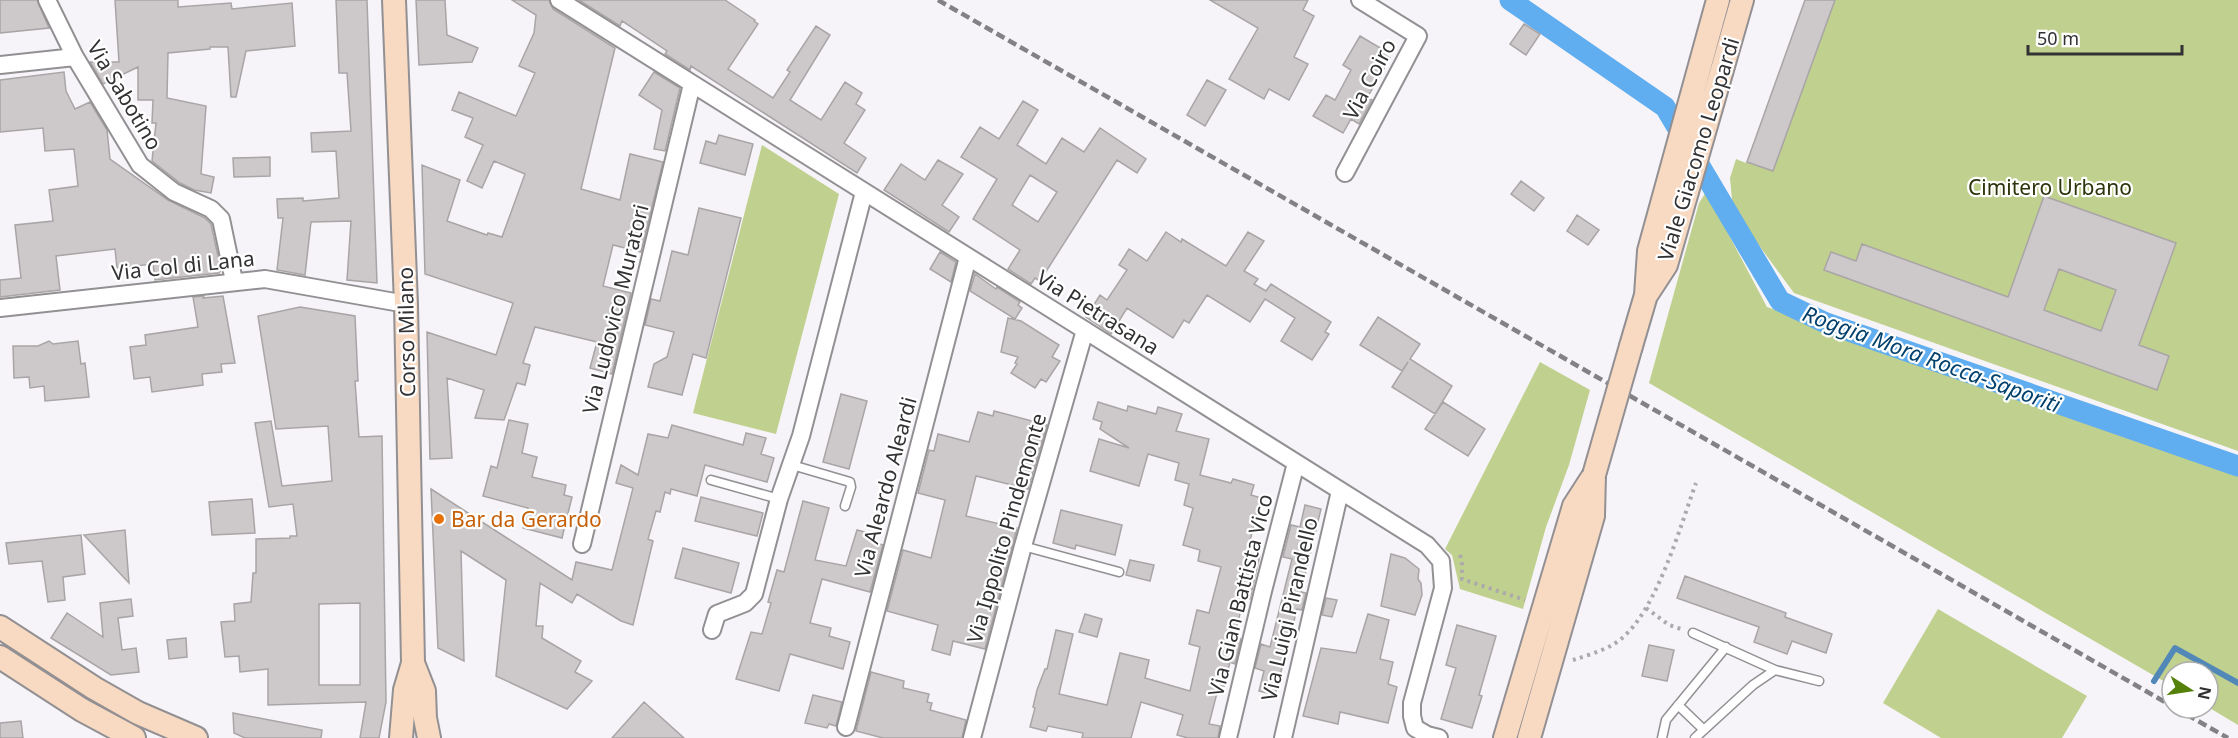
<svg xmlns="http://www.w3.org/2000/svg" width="2238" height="738" viewBox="0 0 2238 738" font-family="'Noto Sans',sans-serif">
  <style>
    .green { fill: #c0d08e }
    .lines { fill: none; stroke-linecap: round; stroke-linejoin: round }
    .stream { stroke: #5288b7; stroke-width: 6 }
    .canal { stroke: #60adf0; stroke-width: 21 }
    .building { fill: #cdc8ca; stroke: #a9a5a6; stroke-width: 1.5; fill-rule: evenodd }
    .lane-casing { stroke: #929093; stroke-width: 11 }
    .street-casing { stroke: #929093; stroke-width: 20 }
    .secondary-casing { stroke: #929093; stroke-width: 26 }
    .path { stroke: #aba9ac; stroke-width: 4; stroke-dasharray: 3 4.5; stroke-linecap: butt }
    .lane { stroke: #fff; stroke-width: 8 }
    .street { stroke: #fff; stroke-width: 16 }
    .secondary { stroke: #f8d9c1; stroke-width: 22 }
    .rail { stroke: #828184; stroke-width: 4.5; stroke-dasharray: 9 4.5; stroke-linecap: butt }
    .secondary-bridge-casing { stroke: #929093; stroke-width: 26; stroke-linecap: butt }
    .secondary-bridge { stroke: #f8d9c1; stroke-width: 22 }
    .food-dot { fill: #e8710a; stroke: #fff; stroke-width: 2 }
    .labels { text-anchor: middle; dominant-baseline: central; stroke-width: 4.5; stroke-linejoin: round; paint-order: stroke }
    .street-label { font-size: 21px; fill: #323133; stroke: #fff }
    .park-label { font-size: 21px; fill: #2c340b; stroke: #fff }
    .food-label { font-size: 21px; fill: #c56008; stroke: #fff; text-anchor: start }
    .water-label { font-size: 22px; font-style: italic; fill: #03416c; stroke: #fff }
  </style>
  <rect width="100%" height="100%" fill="#f6f4f8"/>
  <path class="green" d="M1806,0H2238V451L1794,293L1733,210L1730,178L1736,159L1746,163Z
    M762,145L839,194L776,434L693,413Z
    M1706,192L1767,307L2238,473V725L2208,707V672H2172V686L1649,383L1699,203Z
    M1540,362L1590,390L1569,465L1546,527L1523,609L1460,589L1452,555L1445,549Z
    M1938,609L2087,696L2062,738H1941L1883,703Z"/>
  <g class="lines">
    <path class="stream" d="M2154,681L2175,648L2238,683"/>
    <path class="canal" d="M1510,0L1665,107L1780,301L1826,323L2238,466"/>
  </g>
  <path class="building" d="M0,0H37L49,28L0,33Z
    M115,0H178V7L231,3L232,9L292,3L295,46L246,51L236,97H231L228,47H210V49L168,53L167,98L206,106L201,174L214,177L211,193L194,190L180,183L152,161L156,123H152L153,100H138V67L103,84L90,62H119Z
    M336,0H367L377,283L347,280L351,221L311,222L305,275L277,270L283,218H278L277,199L303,198V201L339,198L336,151L312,152L311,133L351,131L347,73H339Z
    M416,0H445L447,35L478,48L472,62L419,65Z
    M512,0H549L553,9L615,48L581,189L620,200L630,154L663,162L641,252L613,245L603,286L631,293L612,374L590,368L597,342L535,327L523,363L530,365L525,385L517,383L504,420L475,418L484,390L447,378L452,458L430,459L427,332L496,355L513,303L425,274L422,165L460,180L447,221L487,235L488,233L502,237L525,174L494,161L482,188L467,181L483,145L465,137L473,118L452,110L459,92L516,116L535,73L519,66L534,33L536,15Z
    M579,0H725L755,20L754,21L758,24L728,69L773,98L790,72L787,70L816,26L830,35L790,100L821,120L845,82L862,93L856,104L865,110L844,143L866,158L857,173L691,66L690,70L665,54L667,51L622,21L620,26Z
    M1210,0H1308L1303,10L1314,16L1294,57L1308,64L1289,100L1269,89L1264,99L1229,79L1258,28Z
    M1805,0H1835L1773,171L1747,162Z
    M1524,24L1540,34L1526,55L1510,44Z
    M1360,36L1382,49L1380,52L1390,58L1367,98L1372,100L1359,124L1351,119L1343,133L1313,116L1326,95L1335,100L1351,70L1343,65Z
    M64,72L66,91L75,109L90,102L107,130L110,159L168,200L205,218L211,224L221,270L219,273L155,280L153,264L117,268L115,249L56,256L60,290L0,297V280L21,278L15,225L53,221L49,190L78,186L74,149L45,151L43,128L0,132V80Z
    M654,72L680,88L665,151L654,149L662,110L639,95Z
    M1207,80L1226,90L1205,126L1187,115Z
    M1023,101L1038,110L1017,145L1046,164L1062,138L1084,152L1100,128L1146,159L1137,173L1117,160L1040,281L1035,278L1031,284L1008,269L1020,250L973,219L997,179L961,157L980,127L999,139ZM1030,175L1057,192L1038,222L1012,205Z
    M719,135L753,144L745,175L700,163L706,141L716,144Z
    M270,157V176L234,177L233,158Z
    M938,160L963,174L942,205L959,217L949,232L884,190L901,164L925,180Z
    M1521,181L1544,198L1534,211L1511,194Z
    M2044,196L2176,243L2139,345L2169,356L2157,390L1824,270L1831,252L1856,261L1862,244L2008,297ZM2059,269L2116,290L2101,331L2044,310Z
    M699,208L741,218L706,358L693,354L682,395L648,387L654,364L667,357L674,332L645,325L651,299L660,301L672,251L688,255Z
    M1577,215L1599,230L1588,245L1567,231Z
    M1166,232L1181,242L1182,239L1226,266L1248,232L1264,241L1244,271L1258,279L1254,284L1266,291L1271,284L1331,322L1325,332L1329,334L1312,360L1281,341L1295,318L1265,299L1250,322L1207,295L1189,323L1184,320L1173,338L1127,308L1111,334L1086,317L1100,295L1107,300L1127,270L1119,265L1129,249L1147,261Z
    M940,252L956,262L951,282L930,269Z
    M975,274L996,289L997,287L1020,302L1018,305L1022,308L1015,319L970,291Z
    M204,296L203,298L223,296L235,363L221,364L222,372L202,374L203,385L152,392L150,377L134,379L130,347L146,345L145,335L198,327L193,297Z
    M300,307L355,316L358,381H355L359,437L382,436L386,702L379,738H360L366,702L268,705V669L240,672L239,656L225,657L221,622L235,621L234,604L251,602L253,573H256V539L290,538V536H297L293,504L269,507L255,423L271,421L282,486L332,481L328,426L276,429L258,316ZM360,603V685H319V604Z
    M1378,317L1420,344L1410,359L1452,386L1435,414L1392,387L1408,362L1402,371L1360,345Z
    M1008,318L1021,321L1059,345L1052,357L1060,361L1046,382L1041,379L1035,388L1011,373L1017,364L1015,363L1018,357L1001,352Z
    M49,341L53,344L78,341L81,364L85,363L89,397L45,401L44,386L30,388L29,377L14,378L13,346H38Z
    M841,394L867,401L849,469L823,462Z
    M1098,402L1127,411L1128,406L1156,414L1158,407L1182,414L1176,431L1209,439L1200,475L1231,483L1233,479L1254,485L1251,495L1261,498L1247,552L1260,555L1250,599L1244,598L1234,637L1241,639L1235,664L1230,662L1224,686L1219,685L1209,724L1220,726L1218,738H1188L1177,735L1183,715L1141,702L1131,738H1082L1083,733L1048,726L1046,731L1030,727L1035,708L1033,707L1037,690L1045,669H1047L1056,630L1073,634L1059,694L1107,705L1120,653L1149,660L1145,678L1190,691L1200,647L1189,644L1197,610L1209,613L1221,567L1198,561L1200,550L1183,545L1193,508L1184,505L1189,484L1175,480L1179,463L1148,454L1139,486L1090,471L1099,439L1129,448L1100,429L1102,422L1093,419Z
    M1443,402L1485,429L1468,456L1425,429Z
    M994,411L1047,425L1028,489L976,476L966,516L1017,528L985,649L953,641L950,655L932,650L938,625L887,611L903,550L931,558L945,500L918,493L929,450L934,451L938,434L969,442L978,412L993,416Z
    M509,420L528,424L522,453L537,457L532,477L566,485L564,495L572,497L562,538L523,528L528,508L483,496L491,466L497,468Z
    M672,425L743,445L746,433L766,438L761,454L774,458L767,482L705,465L697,496L671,489L670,494L665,492L660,512L656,511L648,539L653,541L633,625L621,621L577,594L572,603L540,583L536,626H543L542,638L581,661L575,672L592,681L567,709L496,676L506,580L461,551L464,661L438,648L431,489L572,580L576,562L612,570L633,488L616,483L621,465L638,475L648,434L668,438Z
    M701,497L763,513L757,536L695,521Z
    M252,499L255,533L212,535L209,502Z
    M803,501L829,508L815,560L846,566L857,530L876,535L874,542L883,545L870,592L822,579L810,623L831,628L829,636L850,642L843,669L790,654L779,691L736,679L751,632L762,634L771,603L768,602L777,570L784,572Z
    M1305,505L1321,509L1301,592L1306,593L1302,610L1297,609L1275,695L1259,691L1264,671L1255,668L1261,644L1270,647L1292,559L1283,557L1291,525L1300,527Z
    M1061,510L1122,525L1115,555L1076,545L1075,549L1053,543Z
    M125,530L129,583L84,535Z
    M81,535L85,574L63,577L65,600L48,602L42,561L9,564L6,543Z
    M683,548L739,563L731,593L675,578Z
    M1391,554L1405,558L1419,569L1418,579L1421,583L1422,595L1415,615L1381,606Z
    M1130,560L1154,565L1150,581L1126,575Z
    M1685,576L1786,613L1785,617L1832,634L1826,653L1792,641L1787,654L1754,642L1759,627L1677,598Z
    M1326,598L1337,600L1332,617L1322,615Z
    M131,599L133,616L118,618L122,650L136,648L139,672L111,675L51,638L67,613L103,637L100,603Z
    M1085,614L1102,619L1097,637L1079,632Z
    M1368,614L1389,620L1380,659L1393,662L1388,684L1397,687L1388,723L1340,712L1338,724L1303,716L1321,648L1356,653Z
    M1457,625L1496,636L1479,695L1482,696L1472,728L1441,719L1456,668L1446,665Z
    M186,638L187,657L169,659L167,640Z
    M1649,645L1674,650L1667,681L1642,676Z
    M871,672L904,681L903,688L929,694L927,702L932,703L930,710L966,720L962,738H883L856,731Z
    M813,695L842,702L836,726L829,724L827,728L805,723Z
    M644,702L684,738H612Z
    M233,713L322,730L321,738H245L234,733Z
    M21,721L23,738H0V723Z"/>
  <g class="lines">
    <g class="lane-casing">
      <path id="lane" d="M792,465L850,482L851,487L845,506
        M711,480L779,499
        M1023,546L1119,572
        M1693,633L1775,670L1819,681
        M1678,705L1704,730
        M1662,738L1666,720L1726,647
        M1695,738L1753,685L1775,670"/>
    </g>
    <g class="street-casing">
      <path id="street" d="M47,0L75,57L140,165L174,192L211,209L221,219L234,281
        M559,0L1427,545L1441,561L1443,588L1412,703V716L1415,728L1427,735L1439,738
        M0,65L75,57
        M1345,173L1418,36L1360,0
        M0,308L265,279L406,304
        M582,544L692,84
        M712,630L717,614L745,603L754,594L779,499L801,436L864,192
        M846,727L968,257
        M972,738L1023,546L1085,330
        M1228,738L1263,591L1296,463
        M1283,738L1340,491"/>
    </g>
    <g class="secondary-casing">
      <path id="secondary" d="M394,0L406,304L413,663L405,690L401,738
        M1647,294L1666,265L1742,0
        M1631,346L1646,295L1649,251L1718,0
        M0,627L94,688L138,713L196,738
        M0,657L82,710L134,738
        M413,663L424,691L425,718L429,738
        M1505,738L1574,506L1594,475
        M1529,738L1593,516L1594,475"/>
    </g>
    <path class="path" d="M1460,555L1462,561V579L1525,600
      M1646,608L1669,625L1681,629
      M1573,660C1585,656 1600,652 1612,645C1654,623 1680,526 1696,483"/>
    <use href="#lane" class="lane"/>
    <use href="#street" class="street"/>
    <use href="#secondary" class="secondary"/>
    <path class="rail" d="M938,0L2172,706
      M2175,708L2228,738"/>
    <g class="secondary-bridge-casing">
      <path id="secondary-bridge" d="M1594,475L1631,346"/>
    </g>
    <use href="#secondary-bridge" class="secondary-bridge"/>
  </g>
  <circle class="food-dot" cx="439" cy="519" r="6"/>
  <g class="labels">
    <g class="street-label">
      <text transform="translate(1369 79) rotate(-62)">Via Coiro</text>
      <text transform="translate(125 95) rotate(59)">Via Sabotino</text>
      <text transform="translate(1698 149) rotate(-73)">Viale Giacomo Leopardi</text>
      <text transform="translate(183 265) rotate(-6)">Via Col di Lana</text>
      <text transform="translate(615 309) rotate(-76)">Via Ludovico Muratori</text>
      <text transform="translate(1098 312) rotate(32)">Via Pietrasana</text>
      <text transform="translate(406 332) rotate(-91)">Corso Milano</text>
      <text transform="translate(885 487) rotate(-75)">Via Aleardo Aleardi</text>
      <text transform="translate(1006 528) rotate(-74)">Via Ippolito Pindemonte</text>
      <text transform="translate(1240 595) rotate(-76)">Via Gian Battista Vico</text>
      <text transform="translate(1289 609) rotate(-77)">Via Luigi Pirandello</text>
    </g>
    <g class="park-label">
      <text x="2050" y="187">Cimitero Urbano</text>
    </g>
    <g class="food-label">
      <text x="451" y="519">Bar da Gerardo</text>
    </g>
    <g class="water-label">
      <text transform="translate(1932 358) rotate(20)">Roggia Mora Rocca-Saporiti</text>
    </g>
  </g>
  <g transform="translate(2190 690) rotate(102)"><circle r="28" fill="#ffffff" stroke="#adadad" stroke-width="1.5"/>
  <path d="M0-4.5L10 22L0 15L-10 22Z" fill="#55810b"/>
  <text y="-9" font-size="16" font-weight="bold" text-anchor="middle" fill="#323133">N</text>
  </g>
  <path d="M2028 45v9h154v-9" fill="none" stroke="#323133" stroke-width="3"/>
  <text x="2037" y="45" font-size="18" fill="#323133" stroke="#ffffff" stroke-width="4.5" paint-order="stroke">50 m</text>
</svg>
